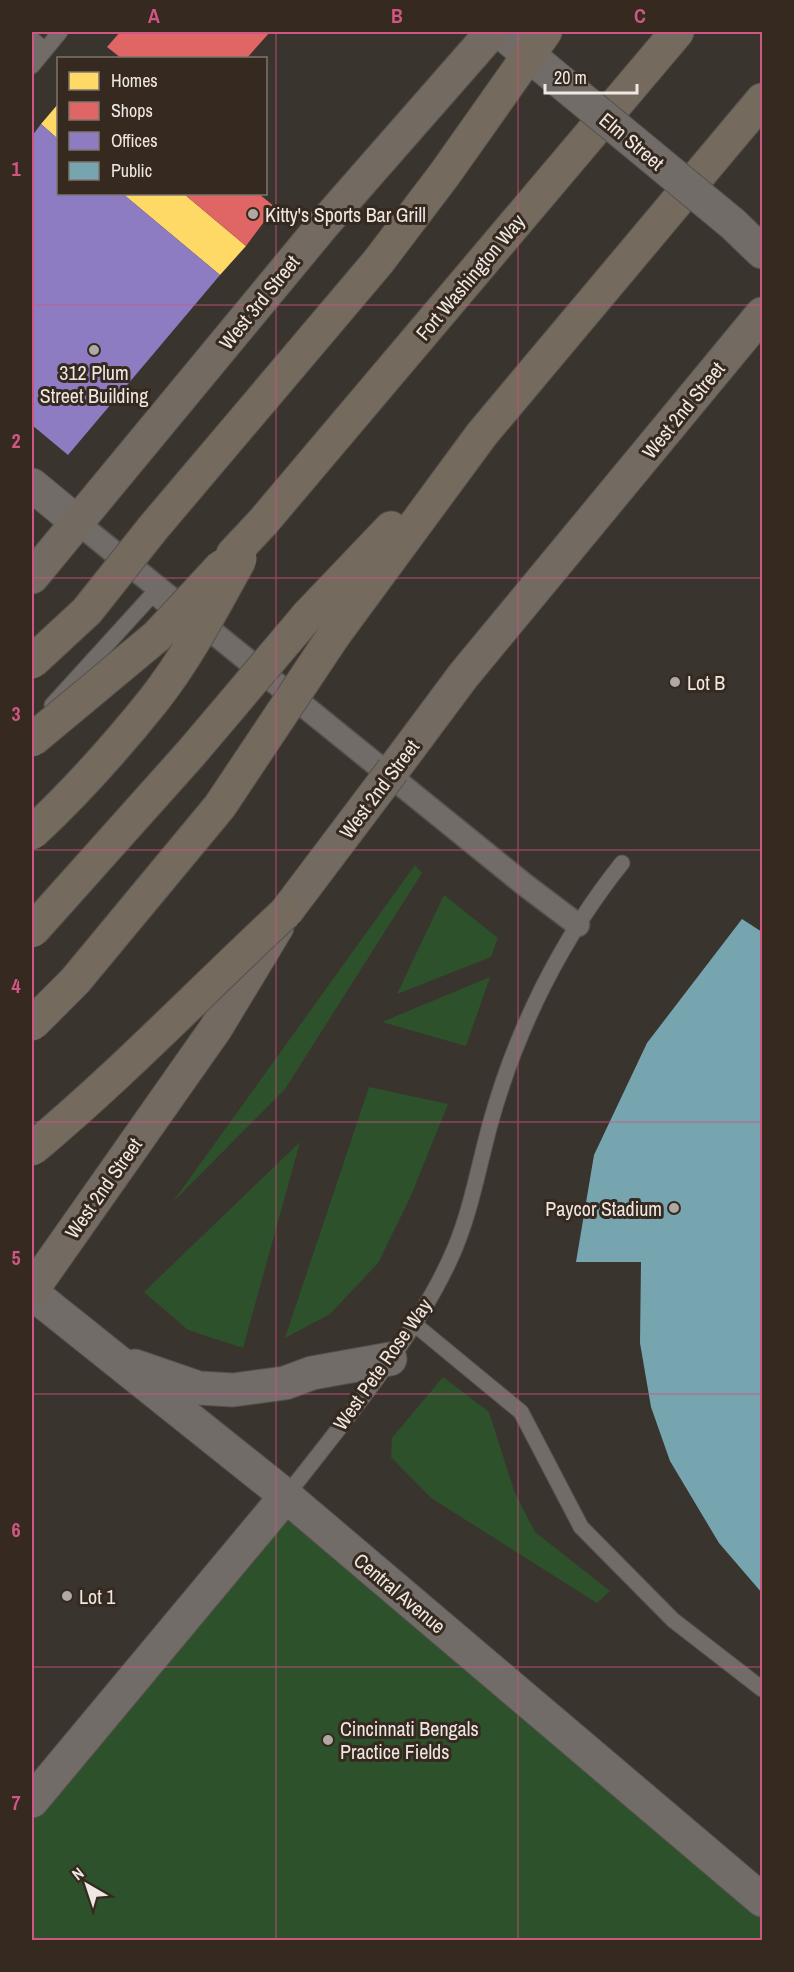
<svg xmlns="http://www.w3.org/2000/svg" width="794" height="1972" viewBox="0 0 794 1972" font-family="'Archivo Narrow',sans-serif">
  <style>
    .green { fill: #2d512a }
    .homes { fill: #ffd966 }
    .shops { fill: #e06666 }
    .offices { fill: #8e7cc3 }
    .public { fill: #76a5af }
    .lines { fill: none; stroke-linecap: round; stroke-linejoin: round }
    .service-casing { stroke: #56514c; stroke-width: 17 }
    .pedestrian-casing { stroke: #56514c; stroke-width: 25 }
    .tertiary-casing { stroke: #56514c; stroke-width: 35 }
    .secondary-casing { stroke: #56514c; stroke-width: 35 }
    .primary-casing { stroke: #56514c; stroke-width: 35 }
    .motorway-casing { stroke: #56514c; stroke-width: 35 }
    .service { stroke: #716c68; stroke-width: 15 }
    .pedestrian { stroke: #716c68; stroke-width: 22 }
    .tertiary { stroke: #716c68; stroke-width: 33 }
    .secondary { stroke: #716c68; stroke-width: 33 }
    .primary { stroke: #736b61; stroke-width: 33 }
    .motorway { stroke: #746a5d; stroke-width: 33 }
    .secondary-bridge-casing { stroke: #56514c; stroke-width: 35; stroke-linecap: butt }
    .primary-bridge-casing { stroke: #56514c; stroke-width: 35; stroke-linecap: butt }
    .motorway-bridge-casing { stroke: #56514c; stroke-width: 35; stroke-linecap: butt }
    .secondary-bridge { stroke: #716c68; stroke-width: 33 }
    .primary-bridge { stroke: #736b61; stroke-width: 33 }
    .motorway-bridge { stroke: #746a5d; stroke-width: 33 }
    .grid { fill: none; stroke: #d05684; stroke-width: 1.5; stroke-opacity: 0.55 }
    .poi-dot { fill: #b0a9a3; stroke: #352920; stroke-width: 2 }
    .labels { text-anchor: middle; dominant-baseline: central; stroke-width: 6; stroke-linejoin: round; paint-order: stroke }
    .street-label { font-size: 20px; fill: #efe8e2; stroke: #352920 }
    .poi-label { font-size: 20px; fill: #efe8e2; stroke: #352920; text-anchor: start }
    .neatline { fill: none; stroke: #d05684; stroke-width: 2 }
    .grid-label { font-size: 20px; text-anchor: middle; font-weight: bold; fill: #d05684 }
  </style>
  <rect width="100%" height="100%" fill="#3a342f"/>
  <path class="green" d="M415,865L422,873L285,1089L172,1203Z
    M444,895L498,938L491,957L397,994Z
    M490,977L466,1046L382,1022Z
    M369,1087L448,1104L410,1198L378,1263L330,1314L285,1338Z
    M300,1142L243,1348L188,1330L144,1292Z
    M443,1377L489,1412L514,1491L535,1532L610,1591L597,1603L431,1498L391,1457L392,1438Z
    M286,1496L762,1900V1940H32V1801Z"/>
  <path class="homes" d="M58,104V139L41,124Z
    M123,194H184L246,246L220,275Z"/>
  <path class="shops" d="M120,32H270L247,58H121L107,47Z
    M184,194H259L275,207L246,246Z"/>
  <path class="offices" d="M41,124L58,139V194H123L220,275L68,455L32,425V136Z"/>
  <path class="public" d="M742,919L762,932V1593L719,1543L670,1461L651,1407L640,1343L641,1262H576L594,1155L647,1043Z"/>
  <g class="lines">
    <g class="service-casing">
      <path id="service" d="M32,39L45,50
        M32,66L60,32
        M52,705L152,595L165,606
        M413,1323L521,1412L581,1527L673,1620L762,1689
        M286,1496C342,1424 420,1332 455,1248C472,1207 479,1164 491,1121C517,1028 562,938 622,863"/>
    </g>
    <g class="pedestrian-casing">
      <path id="pedestrian" d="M78,523L525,885L578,925"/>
    </g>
    <g class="tertiary-casing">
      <path id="tertiary" d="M32,485L78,523"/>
    </g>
    <g class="secondary-casing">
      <path id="secondary" d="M501,32L566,86
        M733,224L762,252
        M32,1293L286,1496L762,1900
        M135,1366L199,1388L233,1390L285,1383L312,1373L390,1359
        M32,1801L286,1496"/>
    </g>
    <g class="primary-casing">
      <path id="primary" d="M32,577L322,226L492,32
        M393,770L463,676L762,314
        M32,1290L216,1028L277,927"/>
    </g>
    <g class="motorway-casing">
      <path id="motorway" d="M153,528L378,262L444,175L545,32
        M233,554L263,522L677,32
        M308,615L391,528
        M334,635L482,434L762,100"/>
    </g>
    <use href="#service" class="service"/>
    <use href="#pedestrian" class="pedestrian"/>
    <use href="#tertiary" class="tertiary"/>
    <use href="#secondary" class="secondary"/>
    <use href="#primary" class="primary"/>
    <use href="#motorway" class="motorway"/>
    <g class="secondary-bridge-casing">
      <path id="secondary-bridge" d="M566,86L733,224"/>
    </g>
    <g class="primary-bridge-casing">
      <path id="primary-bridge" d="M286,912L393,770"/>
    </g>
    <g class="motorway-bridge-casing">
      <path id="motorway-bridge" d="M32,662L87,611L153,528
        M32,740L157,636L222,566
        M32,833C75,793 116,747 153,701C187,658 213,608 240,559
        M32,931L192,752L308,615
        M32,1024L75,981L220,806L334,635
        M32,1149C121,1075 201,991 286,912"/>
    </g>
    <use href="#secondary-bridge" class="secondary-bridge"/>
    <use href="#primary-bridge" class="primary-bridge"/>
    <use href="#motorway-bridge" class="motorway-bridge"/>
  </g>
  <path class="grid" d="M276,32V1940M518,32V1940M32,305H762M32,578H762M32,850H762M32,1122H762M32,1394H762M32,1667H762"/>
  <g class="poi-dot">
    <circle cx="253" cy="214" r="6"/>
    <circle cx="94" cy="350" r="6"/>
    <circle cx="675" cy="682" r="6"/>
    <circle cx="674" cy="1208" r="6"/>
    <circle cx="67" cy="1596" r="6"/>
    <circle cx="328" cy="1740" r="6"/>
  </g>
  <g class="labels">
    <g class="street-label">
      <text transform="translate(632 141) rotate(40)">Elm Street</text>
      <text transform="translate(470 277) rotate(-50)">Fort Washington Way</text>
      <text transform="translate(259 302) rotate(-51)">West 3rd Street</text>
      <text transform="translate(683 410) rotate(-51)">West 2nd Street</text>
      <text transform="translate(379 789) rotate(-53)">West 2nd Street</text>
      <text transform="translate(103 1188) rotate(-55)">West 2nd Street</text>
      <text transform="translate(382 1364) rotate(-55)">West Pete Rose Way</text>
      <text transform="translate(400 1593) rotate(40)">Central Avenue</text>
    </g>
    <g class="poi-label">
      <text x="265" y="214">Kitty's Sports Bar Grill</text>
      <text x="94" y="372" text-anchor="middle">312 Plum<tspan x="94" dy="23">Street Building</tspan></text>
      <text x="687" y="682">Lot B</text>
      <text x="662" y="1208" text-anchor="end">Paycor Stadium</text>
      <text x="79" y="1596">Lot 1</text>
      <text x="340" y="1728">Cincinnati Bengals<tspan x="340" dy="23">Practice Fields</tspan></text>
    </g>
  </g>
  <rect width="794" height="1972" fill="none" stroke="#352920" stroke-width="66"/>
  <rect x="57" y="57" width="210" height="138" fill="#352920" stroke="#7f756e" stroke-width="1.5"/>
  <rect x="69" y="72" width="30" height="18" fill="#ffd966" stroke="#7f756e" stroke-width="1.5"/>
  <text x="111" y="87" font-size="18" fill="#efe8e2">Homes</text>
  <rect x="69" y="102" width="30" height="18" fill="#e06666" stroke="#7f756e" stroke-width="1.5"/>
  <text x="111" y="117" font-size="18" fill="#efe8e2">Shops</text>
  <rect x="69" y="132" width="30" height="18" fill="#8e7cc3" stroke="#7f756e" stroke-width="1.5"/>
  <text x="111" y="147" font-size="18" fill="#efe8e2">Offices</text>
  <rect x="69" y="162" width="30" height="18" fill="#76a5af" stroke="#7f756e" stroke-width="1.5"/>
  <text x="111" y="177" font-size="18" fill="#efe8e2">Public</text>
  <g transform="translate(87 1885) rotate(321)" stroke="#352920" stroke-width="4.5" paint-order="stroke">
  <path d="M0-4.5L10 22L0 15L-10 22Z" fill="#efe8e2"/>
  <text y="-9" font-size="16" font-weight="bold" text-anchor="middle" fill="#efe8e2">N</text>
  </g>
  <path d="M545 84v9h92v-9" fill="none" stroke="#efe8e2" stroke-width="3"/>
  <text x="554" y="84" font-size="18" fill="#efe8e2" stroke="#352920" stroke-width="4.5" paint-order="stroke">20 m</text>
  <rect x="33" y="33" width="728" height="1906" class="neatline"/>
  <g class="grid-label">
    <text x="154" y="23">A</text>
    <text x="397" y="23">B</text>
    <text x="640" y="23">C</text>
    <text x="16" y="176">1</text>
    <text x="16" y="448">2</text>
    <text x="16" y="721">3</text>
    <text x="16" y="993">4</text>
    <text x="16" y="1265">5</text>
    <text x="16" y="1537">6</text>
    <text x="16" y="1810">7</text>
  </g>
</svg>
